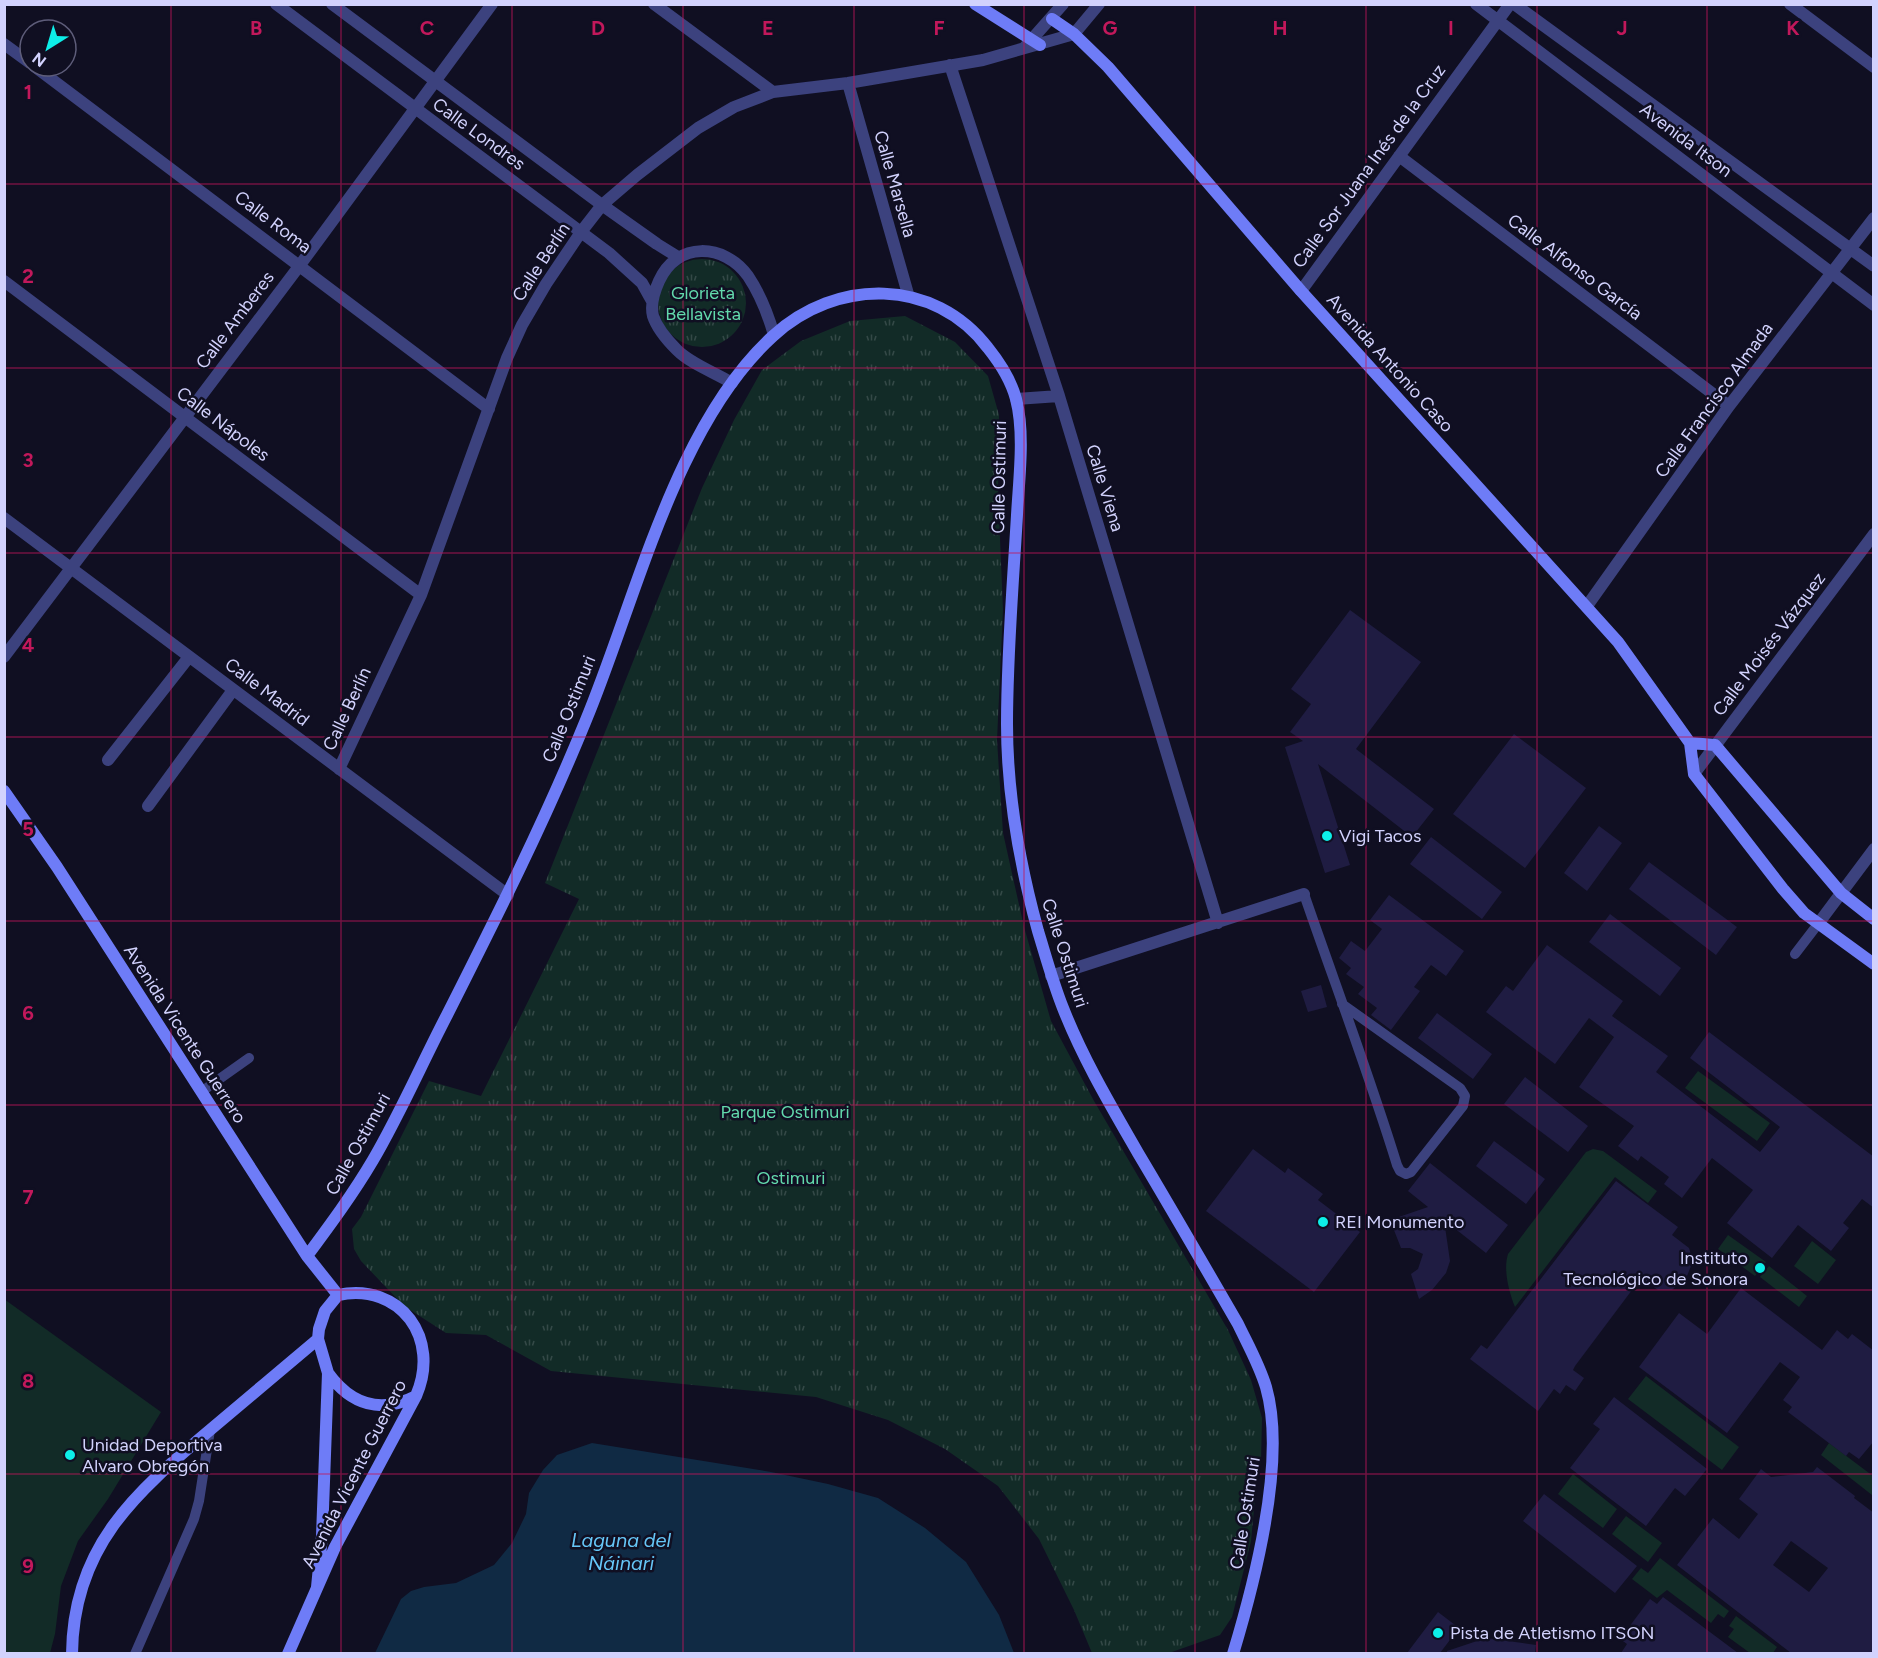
<svg xmlns="http://www.w3.org/2000/svg" width="1878" height="1658" viewBox="0 0 1878 1658" font-family="Figtree,sans-serif">
  <style>
    .green { fill: #122b27 }
    .park { fill: url(#park-tufts) }
    .water { fill: #102a44 }
    .building { fill: #1f1c42; fill-rule: evenodd }
    .lines { fill: none; stroke-linecap: round; stroke-linejoin: round }
    .lane { stroke: #3c427e; stroke-width: 10 }
    .street { stroke: #3c427e; stroke-width: 12 }
    .secondary { stroke: #6e7cf7; stroke-width: 12 }
    .grid { fill: none; stroke: #c2185b; stroke-width: 1.5; stroke-opacity: 0.55 }
    .poi-dot { fill: #0deee8; stroke: #100f22; stroke-width: 2 }
    .labels { text-anchor: middle; dominant-baseline: central; stroke-width: 5; stroke-linejoin: round; paint-order: stroke }
    .street-label { font-size: 18px; fill: #d2d2fd; stroke: #100f22 }
    .park-label { font-size: 18px; fill: #62d9ac; stroke: #100f22 }
    .poi-label { font-size: 18px; fill: #d2d2fd; stroke: #100f22; text-anchor: start }
    .water-label { font-size: 20px; font-style: italic; fill: #66c6f7; stroke: #100f22 }
    .grid-label { font-size: 20px; text-anchor: middle; font-weight: bold; fill: #c2185b; stroke: #100f22; stroke-width: 5; stroke-linejoin: round; paint-order: stroke }
  </style>
  <defs>
    <pattern id="park-tufts" width="24" height="20" patternUnits="userSpaceOnUse" patternTransform="scale(1.5)"><rect width="24" height="20" fill="#122b27"/><path d="M3 7l-1-3M5 7V3M7 7l1-3M15 17l-1-3M17 17v-4M19 17l1-3" fill="none" stroke="#344947"/></pattern>
  </defs>
  <rect width="100%" height="100%" fill="#100f22"/>
  <path class="green" d="M1698,1071L1770,1123L1757,1141L1685,1088Z
    M1593,1149L1603,1151L1657,1191L1648,1203L1615,1177L1515,1307C1509,1292 1503,1270 1508,1254L1586,1152Z
    M1728,1235L1766,1262L1755,1276L1718,1249Z
    M1812,1241L1836,1260L1818,1284L1794,1266Z
    M1769,1266L1807,1296L1799,1307L1760,1277Z
    M4,1299L161,1412L108,1499L78,1541L61,1586L55,1634L50,1653H5Z
    M1646,1376L1739,1447L1722,1470L1628,1399Z
    M1829,1443L1873,1476L1872,1495L1821,1455Z
    M1573,1474L1617,1509L1603,1528L1558,1494Z
    M1626,1516L1662,1543L1648,1562L1612,1534Z
    M1660,1558L1729,1611L1724,1618L1718,1614L1711,1623L1667,1590L1657,1598L1632,1579L1641,1568L1648,1573Z
    M1736,1616L1777,1647L1773,1653H1750L1728,1637L1734,1629L1729,1626Z"/>
  <path class="park" d="M658 303a44 44 0 1 1 88 0a44 44 0 1 1-88 0Z
    M905,316L955,342L988,376L999,415L998,491L1003,610L997,740L1003,833L1024,927L1051,1021L1094,1101L1228,1330L1251,1380L1262,1418L1261,1460L1256,1488L1251,1541L1232,1617L1220,1635L1169,1653H1092L1074,1610L1039,1539L998,1486L945,1449L888,1420L816,1397L551,1371L486,1335L446,1333L404,1306L361,1261L354,1249L352,1229L361,1217L429,1081L481,1096L579,899L545,883L702,488L734,420L762,370L801,341L850,321Z"/>
  <path class="water" d="M592,1443L771,1472L828,1484L878,1498L925,1528L966,1562L999,1615L1014,1653H375L401,1599L411,1591L424,1587L456,1583L494,1565L512,1543L526,1514L529,1493L543,1470L557,1455Z"/>
  <path class="building" d="M1350,610L1421,662L1356,749L1434,809L1412,837L1318,764L1350,865L1325,873L1285,747L1303,741L1290,732L1311,704L1291,689Z
    M1514,734L1586,788L1525,868L1453,814Z
    M1599,826L1622,843L1587,891L1564,873Z
    M1431,837L1502,892L1482,919L1410,864Z
    M1649,862L1737,927L1716,955L1629,889Z
    M1389,895L1464,951L1446,976L1431,965L1414,987L1420,991L1391,1030L1371,1015L1377,1008L1358,994L1364,987L1346,974L1351,968L1339,958L1351,941L1365,951L1382,929L1370,920Z
    M1610,914L1681,968L1660,996L1589,942Z
    M1547,945L1623,1001L1612,1016L1668,1056L1656,1072L1760,1152L1780,1127L1690,1058L1709,1032L1874,1157V1208L1862,1199L1843,1223L1849,1228L1831,1251L1798,1225L1772,1258L1727,1223L1753,1190L1712,1158L1682,1198L1664,1184L1669,1177L1641,1156L1638,1161L1618,1146L1634,1126L1579,1087L1614,1037L1589,1018L1555,1064L1486,1012L1506,986L1513,991Z
    M1321,985L1327,1007L1308,1012L1301,991Z
    M1437,1013L1492,1054L1473,1079L1418,1038Z
    M1525,1077L1588,1126L1568,1152L1504,1104Z
    M1494,1141L1545,1179L1526,1204L1476,1166Z
    M1253,1149L1285,1173L1288,1168L1323,1194L1318,1200L1360,1232L1314,1292L1206,1211Z
    M1430,1163L1508,1225L1486,1253L1444,1220L1450,1261L1446,1273L1432,1290L1419,1299L1411,1274L1418,1269L1423,1254L1410,1248H1401L1390,1220L1428,1207L1408,1191Z
    M1616,1181L1678,1227L1672,1235L1689,1248L1693,1261L1687,1276L1672,1290H1658L1641,1278L1575,1366L1573,1370L1584,1378L1575,1391L1566,1385L1560,1394L1554,1389L1538,1411L1470,1359L1481,1345L1487,1349Z
    M1741,1288L1822,1350L1837,1330L1848,1339L1852,1334L1874,1351V1441L1859,1459L1849,1452L1846,1456L1788,1412L1792,1407L1783,1400L1800,1377L1780,1362L1727,1433L1639,1367L1679,1313L1707,1334Z
    M1614,1397L1707,1469L1685,1496L1675,1488L1646,1526L1570,1468L1600,1429L1593,1424Z
    M1817,1467L1855,1496L1854,1498L1874,1513V1653H1791L1677,1565L1713,1518L1739,1539L1758,1514L1739,1499L1761,1469L1771,1477L1813,1472ZM1791,1541L1828,1568L1809,1592L1773,1565Z
    M1544,1494L1637,1566L1615,1593L1523,1521Z
    M1663,1597L1738,1653H1621L1627,1644L1620,1639L1650,1599L1657,1604Z
    M1438,1612L1459,1628L1440,1653H1407Z
    M1486,1638L1536,1645L1535,1653H1447V1651Z"/>
  <g class="lines">
    <path class="lane" d="M1304,894C1335,984 1369,1074 1397,1165L1400,1171L1406,1174L1411,1172L1463,1106L1465,1096L1460,1088L1436,1071L1342,1004
      M1795,954L1818,924
      M201,1092L249,1058
      M135,1654L194,1519L199,1501L210,1430"/>
    <path class="street" d="M276,4L609,253L642,283L652,301
      M332,4L602,205L657,244L678,257
      M654,4L773,92
      M1476,4L1874,305
      M1514,4L1874,266
      M1790,4L1874,67
      M4,44L30,63
      M1025,47L1063,4
      M950,65L1059,396L1218,923
      M34,66L489,409
      M848,83L908,294
      M1399,156L1729,406
      M4,281L421,595
      M1301,291L1510,4
      M732,383C714,372 691,364 677,350C668,341 657,328 653,316C650,304 654,292 659,281C677,241 724,243 748,276C760,294 768,314 774,335
      M1016,399L1059,396
      M4,518L508,895
      M1587,606L1729,406L1874,218
      M4,657L300,265L492,4
      M108,760L189,657
      M339,769L421,595L507,358L522,325L546,284L581,232L602,205L637,175L698,128L734,107L773,92L848,83L983,60L1074,34L1099,4
      M1694,774L1874,534
      M148,806L233,690
      M1818,924L1874,849
      M1051,976L1304,894"/>
    <path class="secondary" d="M975,4L1040,45
      M1052,19L1074,34L1108,67L1301,291L1618,642L1690,743L1694,774L1783,889L1804,913L1874,964
      M1690,743L1715,745L1841,893L1874,919
      M4,791L57,867L307,1256L338,1295
      M307,1256C330,1225 353,1194 373,1160C400,1114 422,1063 447,1015C496,918 545,821 586,720C636,600 675,425 773,336C836,278 934,277 988,348C1000,363 1011,380 1016,399C1025,433 1019,479 1017,515C1013,584 1007,654 1007,724C1007,795 1019,862 1038,931C1046,957 1053,983 1063,1008C1083,1059 1111,1106 1138,1153C1172,1210 1205,1267 1238,1324C1248,1345 1259,1364 1266,1387C1287,1460 1255,1581 1233,1654
      M328,1373C351,1405 381,1414 416,1396
      M72,1654C73,1547 135,1493 210,1430C246,1400 282,1369 318,1339
      M288,1654L335,1547L416,1396C441,1339 401,1282 338,1295L325,1311L319,1329L318,1339L328,1373L322,1536L317,1587"/>
  </g>
  <path class="grid" d="M171,4V1654M341,4V1654M512,4V1654M683,4V1654M854,4V1654M1024,4V1654M1195,4V1654M1366,4V1654M1537,4V1654M1707,4V1654M4,184H1874M4,368H1874M4,553H1874M4,737H1874M4,921H1874M4,1105H1874M4,1290H1874M4,1474H1874"/>
  <g class="poi-dot">
    <circle cx="1327" cy="836" r="6"/>
    <circle cx="1323" cy="1222" r="6"/>
    <circle cx="1760" cy="1268" r="6"/>
    <circle cx="70" cy="1455" r="6"/>
    <circle cx="1438" cy="1633" r="6"/>
  </g>
  <g class="labels">
    <g class="street-label">
      <text transform="translate(479 134) rotate(36)">Calle Londres</text>
      <text transform="translate(1686 140) rotate(37)">Avenida Itson</text>
      <text transform="translate(1369 166) rotate(-54)">Calle Sor Juana Inés de la Cruz</text>
      <text transform="translate(895 184) rotate(74)">Calle Marsella</text>
      <text transform="translate(273 222) rotate(37)">Calle Roma</text>
      <text transform="translate(541 262) rotate(-57)">Calle Berlín</text>
      <text transform="translate(1575 267) rotate(37)">Calle Alfonso García</text>
      <text transform="translate(235 320) rotate(-53)">Calle Amberes</text>
      <text transform="translate(1390 363) rotate(48)">Avenida Antonio Caso</text>
      <text transform="translate(1714 400) rotate(-54)">Calle Francisco Almada</text>
      <text transform="translate(223 424) rotate(37)">Calle Nápoles</text>
      <text transform="translate(999 477) rotate(-89)">Calle Ostimuri</text>
      <text transform="translate(1105 488) rotate(73)">Calle Viena</text>
      <text transform="translate(1769 644) rotate(-53)">Calle Moisés Vázquez</text>
      <text transform="translate(267 692) rotate(37)">Calle Madrid</text>
      <text transform="translate(347 709) rotate(-65)">Calle Berlín</text>
      <text transform="translate(569 709) rotate(-68)">Calle Ostimuri</text>
      <text transform="translate(1065 953) rotate(72)">Calle Ostimuri</text>
      <text transform="translate(185 1034) rotate(57)">Avenida Vicente Guerrero</text>
      <text transform="translate(358 1144) rotate(-61)">Calle Ostimuri</text>
      <text transform="translate(354 1474) rotate(-63)">Avenida Vicente Guerrero</text>
      <text transform="translate(1245 1513) rotate(-81)">Calle Ostimuri</text>
    </g>
    <g class="park-label">
      <text x="703" y="293">Glorieta<tspan x="703" dy="21">Bellavista</tspan></text>
      <text x="785" y="1112">Parque Ostimuri</text>
      <text x="791" y="1178">Ostimuri</text>
    </g>
    <g class="poi-label">
      <text x="1339" y="836">Vigi Tacos</text>
      <text x="1335" y="1222">REI Monumento</text>
      <text x="1748" y="1258" text-anchor="end">Instituto<tspan x="1748" dy="21">Tecnológico de Sonora</tspan></text>
      <text x="82" y="1445">Unidad Deportiva<tspan x="82" dy="21">Alvaro Obregón</tspan></text>
      <text x="1450" y="1633">Pista de Atletismo ITSON</text>
    </g>
    <g class="water-label">
      <text x="621" y="1540">Laguna del<tspan x="621" dy="23">Náinari</tspan></text>
    </g>
  </g>
  <g class="grid-label">
    <text x="256" y="35">B</text>
    <text x="427" y="35">C</text>
    <text x="598" y="35">D</text>
    <text x="768" y="35">E</text>
    <text x="939" y="35">F</text>
    <text x="1110" y="35">G</text>
    <text x="1280" y="35">H</text>
    <text x="1451" y="35">I</text>
    <text x="1622" y="35">J</text>
    <text x="1793" y="35">K</text>
    <text x="28" y="99">1</text>
    <text x="28" y="283">2</text>
    <text x="28" y="467">3</text>
    <text x="28" y="652">4</text>
    <text x="28" y="836">5</text>
    <text x="28" y="1020">6</text>
    <text x="28" y="1204">7</text>
    <text x="28" y="1388">8</text>
    <text x="28" y="1573">9</text>
  </g>
  <rect width="1878" height="1658" fill="none" stroke="#d2d2fd" stroke-width="12"/>
  <g transform="translate(48 48) rotate(217)"><circle r="28" fill="#100f22" stroke="#5e5d7a" stroke-width="1.5"/>
  <path d="M0-4.5L10 22L0 15L-10 22Z" fill="#0deee8"/>
  <text y="-9" font-size="16" font-weight="bold" text-anchor="middle" fill="#d2d2fd">N</text>
  </g>
</svg>
